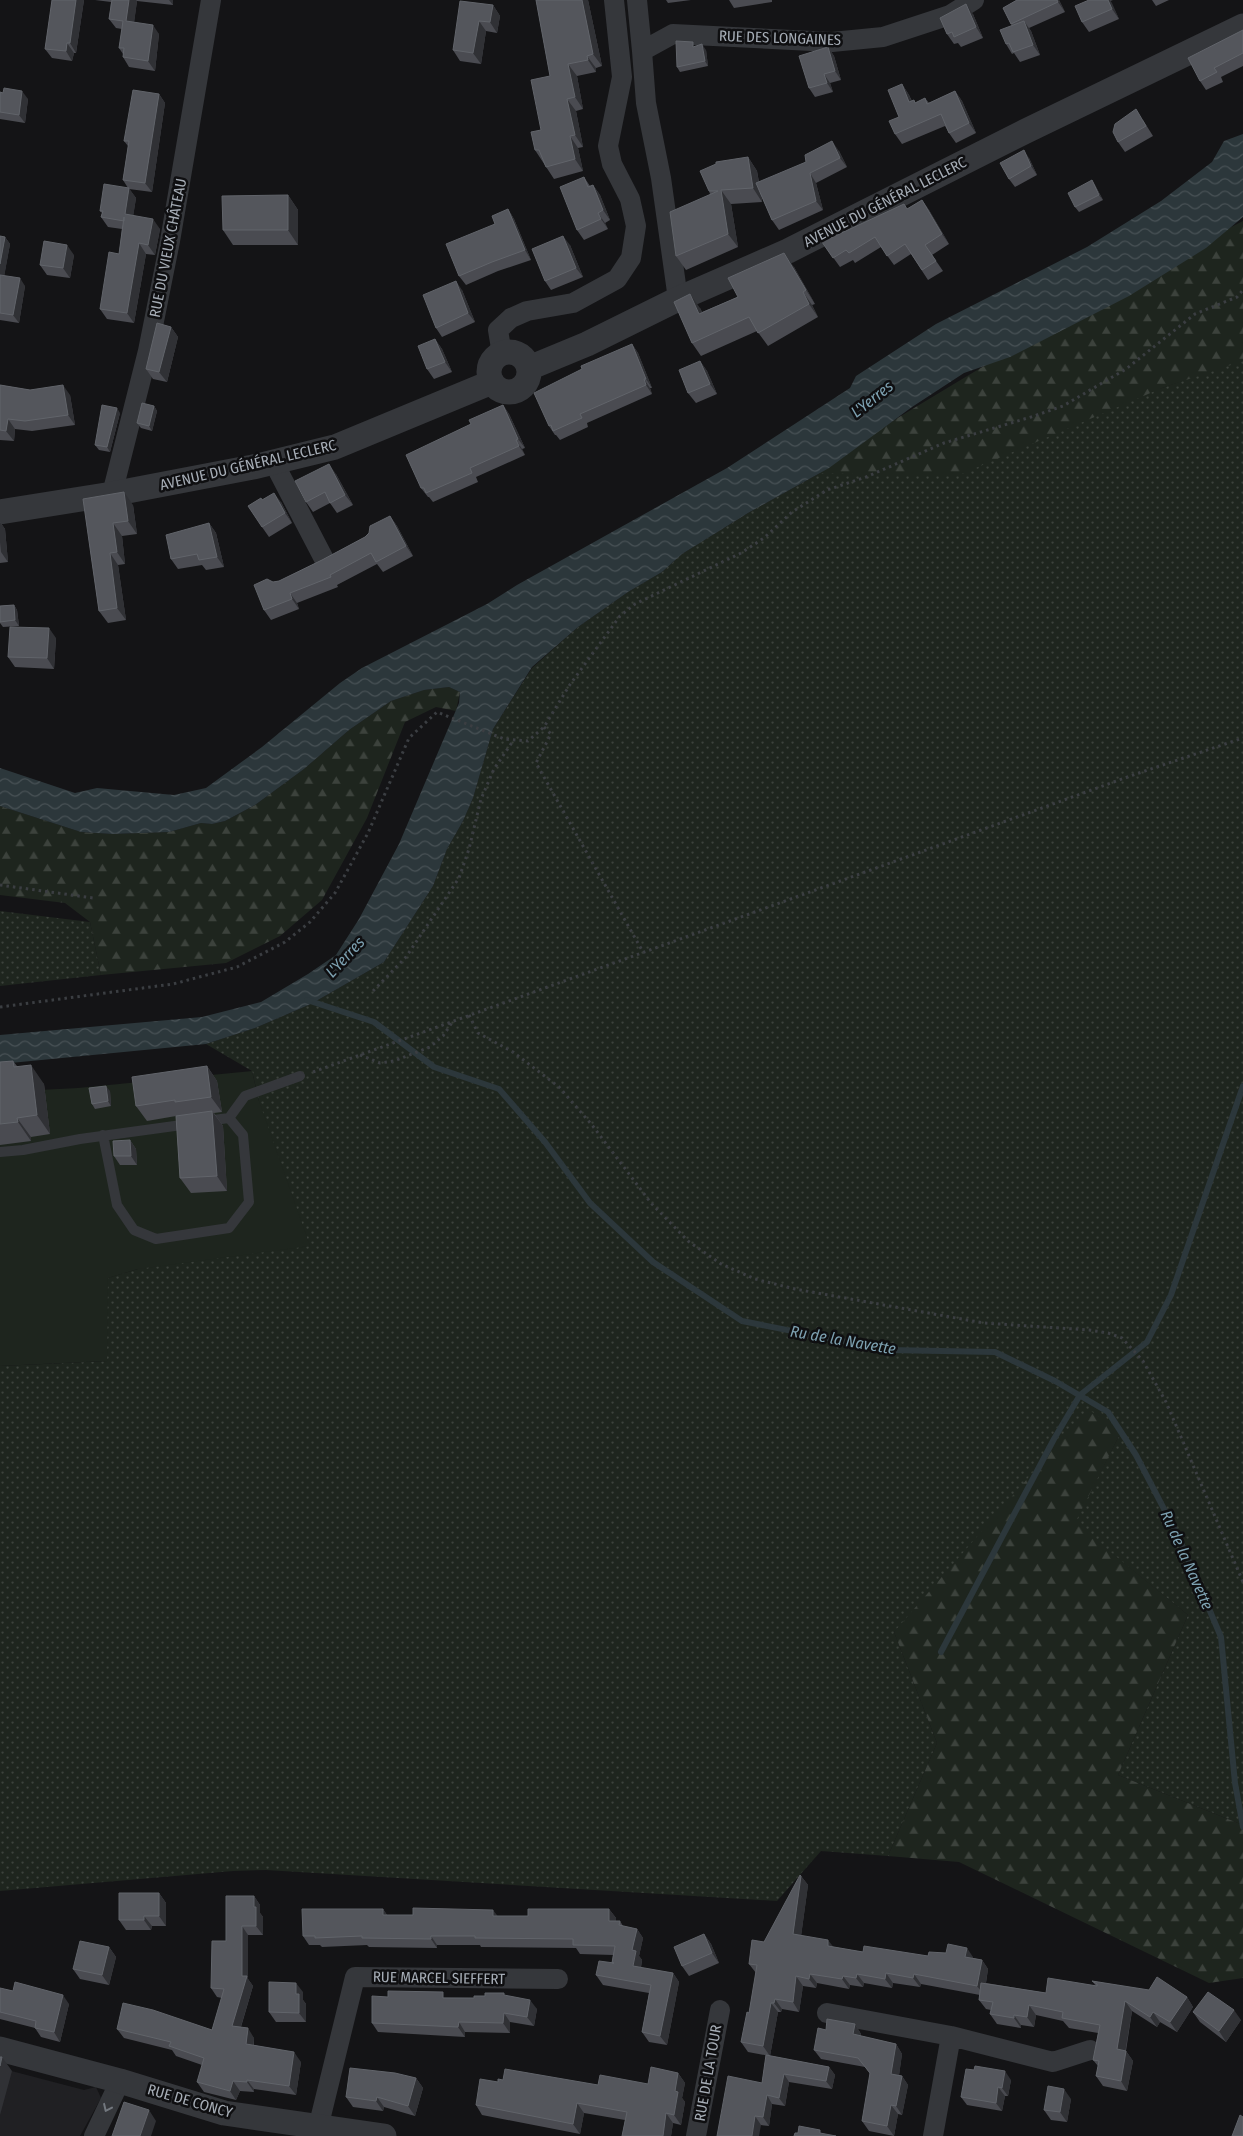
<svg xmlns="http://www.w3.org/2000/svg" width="1243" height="2136" viewBox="0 0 1243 2136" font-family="'Fira Sans Condensed',sans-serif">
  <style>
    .built { fill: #202023 }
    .grass { fill: url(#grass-dots) }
    .forest { fill: url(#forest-firs) }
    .pitch { fill: #1e251e }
    .water { fill: url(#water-waves) }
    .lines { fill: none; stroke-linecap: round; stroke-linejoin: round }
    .stream { stroke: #2c373b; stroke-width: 6 }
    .path { stroke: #3b3e42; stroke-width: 3; stroke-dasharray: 2.5 4; stroke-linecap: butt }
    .service { stroke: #35373b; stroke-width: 10 }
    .minor { stroke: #35373b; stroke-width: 20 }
    .tertiary { stroke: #35373b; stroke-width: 25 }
    .wall { fill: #4a4b51 }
    .shaded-wall { fill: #303135 }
    .building { fill: #54565c; stroke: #61646a }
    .oneway { stroke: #73787f }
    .labels { text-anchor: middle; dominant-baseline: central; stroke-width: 5; stroke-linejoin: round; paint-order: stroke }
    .street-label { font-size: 15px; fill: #a6adb6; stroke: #0f0f11 }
    .water-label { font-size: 16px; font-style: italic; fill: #7da1b1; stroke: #0f0f11 }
  </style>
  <defs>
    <pattern id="grass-dots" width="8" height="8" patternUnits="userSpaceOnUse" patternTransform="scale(1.25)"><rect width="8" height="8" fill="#1e251e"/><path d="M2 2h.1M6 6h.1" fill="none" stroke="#3c423c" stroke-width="1.8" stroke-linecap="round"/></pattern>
    <pattern id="forest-firs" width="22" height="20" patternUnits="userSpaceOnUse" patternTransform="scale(1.25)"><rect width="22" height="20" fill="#1e251e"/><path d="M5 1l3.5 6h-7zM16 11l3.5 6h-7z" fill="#3c423c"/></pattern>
    <pattern id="water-waves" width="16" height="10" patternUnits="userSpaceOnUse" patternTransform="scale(1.25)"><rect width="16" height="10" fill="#2c373b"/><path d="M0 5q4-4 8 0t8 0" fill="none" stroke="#485155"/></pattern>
  </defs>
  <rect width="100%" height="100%" fill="#141416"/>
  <path class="built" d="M0,2068L84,2090L96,2087L101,2098L80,2136H0Z"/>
  <path class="grass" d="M1241,360L1243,361V1825L1118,1775L1188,1615L1074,1523L1121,1432L894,1632L937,1743L888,1856L821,1851L777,1901L266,1870L233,1871L0,1891V1366L107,1361V1278L138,1269L259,1101L252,1071L206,1044L255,1028L311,1004L384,962L433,886L447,849L463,821L473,798L493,729L532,668L578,627L628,592L662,572L682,554L748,513L829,468L1162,388Z
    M0,911L90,922L101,975L0,986Z"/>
  <path class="forest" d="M1243,221V361L1162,388L957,476L807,473C951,386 1093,297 1243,221Z
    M449,687L460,692L456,711L436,707L405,722L367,818L322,900L280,936L226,963L101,975L90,922L65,903L0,895V806L81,832L112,834L169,832L201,823L212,824L225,821L255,805L304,769L349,730L391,701L424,690Z
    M1088,1409L1121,1432L1075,1523L1188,1615L1118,1775L1243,1825V1978L1209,1983L959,1862L888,1856L937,1743L894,1632Z"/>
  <path class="pitch" d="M252,1071L259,1101L310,1246L138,1269L108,1278L107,1361L0,1366V1092L78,1088Z"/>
  <path class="water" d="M1243,134V217L1206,248L1129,296L1010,357L964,373L912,407L829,468L748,513L682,554L662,572L628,592L578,627L532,667L493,729L473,798L463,821L447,849L433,886L384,962L311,1004L255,1028L206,1044L0,1064V1035L202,1017L261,1002L308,974L336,955L359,919L399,844L459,703L460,692L449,687L424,690L391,701L349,730L304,769L255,805L225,821L212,824L201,823L169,832L112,834L81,832L0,806V768L75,793L97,788L174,795L206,788L262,747L340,683L362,668L487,604L517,585L727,468L850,388L856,376L936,324L1087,247L1161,201L1212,162L1224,141Z"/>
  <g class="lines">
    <path class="stream" d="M307,1000L374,1022L434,1067L499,1089L545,1142L590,1203L653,1262L742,1321L888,1350L995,1352L1055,1381L1108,1412L1136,1455L1178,1536L1221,1637L1235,1783L1243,1827
      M941,1652L1054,1439L1080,1395L1147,1342L1171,1295L1243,1086"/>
    <path class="path" d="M544,727L551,734L536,763L643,952
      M0,885L93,898
      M373,991L406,957L459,878L469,849L481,799L494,769L513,741
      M0,1007L173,984L237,967L285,942L310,922L335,893L368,833L409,738L437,712L504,739L528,741L544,727L569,686L620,616L635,604L741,553L764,538L792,512L827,490L866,477L944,443L1031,417L1063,406L1126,369L1195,314L1237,297L1243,290
      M469,1015L478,1033L513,1052L559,1087L592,1125L651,1203L688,1241L721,1264L755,1279L795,1289L984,1323L1089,1330L1108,1333L1122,1338L1143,1361L1166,1402L1243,1582
      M360,1055L380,1063L394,1061L430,1047L443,1036L453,1021
      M313,1072L1133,775L1243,738"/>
    <path class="service" d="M206,1121L229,1118L245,1096L300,1076
      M103,1135L117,1205L134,1230L156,1239L229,1228L249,1202L243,1135L229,1118
      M0,1152L23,1150L80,1139L189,1124"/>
    <path class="minor" d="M637,0L642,51
      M678,299L661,178L646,103L642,51L673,34L832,42L883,37L950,15L974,0
      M502,354L498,330L511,318L527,311L573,303L617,279L631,258L636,226L630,199L612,164L608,146L622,77L614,0
      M274,463L324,559
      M112,494L148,351L170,241L211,0
      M827,2013L951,2036L933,2136
      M951,2036L1053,2062L1090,2050
      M318,2128L355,1977L558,1979
      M94,2136L120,2081
      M696,2136L720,2010"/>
    <path class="tertiary" d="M489 372a20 20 0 1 1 40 0a20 20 0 1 1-40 0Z
      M529,368L587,344L678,299L788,251L1026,131L1243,26
      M0,512L112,494L253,467L335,447L492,382
      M0,2049L120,2081L224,2113L384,2136"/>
  </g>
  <path class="wall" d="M52,0H84L76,53H74L72,61L52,58L45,49Z
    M95,0H173V5L137,1L134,22L159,34L155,71L129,67L123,57V54L119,48L122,29L116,28L109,19L111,2Z
    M536,0H588L602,66L596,68V72L577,76L583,109L576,111L583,147L578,148L583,171L554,179L535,150L541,130L550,76Z
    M666,0H691L668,3Z
    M729,0H772V2L734,8Z
    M1017,0H1059L1065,12L1029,28L1031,31L1040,55L1020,62L1014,53L1012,54L1006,44L1012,26L1003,8Z
    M1089,0H1113L1110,1L1119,19L1089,32L1082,22Z
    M1152,0H1169L1156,6Z
    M493,5L500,16L497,33L486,31L481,64L460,61L453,50Z
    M973,14L983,38L961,47L958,43L954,44L947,34Z
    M1243,30V66L1221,77L1223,82L1206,90L1200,81Z
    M828,47L834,56L841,80L830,83L833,92L815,97L809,88Z
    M706,50L708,66L680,72L677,67Z
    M902,84L909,95L912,101L915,103L925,98L929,103L955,91L962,101L976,133L956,143L949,133L945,126L902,144L895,134L899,117Z
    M0,92L28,99L25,123L0,119Z
    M159,94L165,103L152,192L129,189L136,198L133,216L160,229L155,255L146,254L134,323L107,319L100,309L119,254L122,229L108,227L101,217L102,213L100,211L128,188L123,180L128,146L124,141Z
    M1143,120L1153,136L1125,152L1118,142Z
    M839,151L847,167L816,183L823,210L779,230L772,220L761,195L762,202L731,204L738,247L686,270L676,256L710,194L709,191L748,157L757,171L759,182Z
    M1029,158L1037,175L1015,187L1009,179Z
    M584,177L590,186L593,185L600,195L610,220L605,223L608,229L584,240L577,230Z
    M1092,180L1095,185L1103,200L1079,212L1075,207Z
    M288,195L298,210V245H233L223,230Z
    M922,200L929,210L949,244L932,255L943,271L928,280L911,254L894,265L881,247L855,263L853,260L840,267L822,242L907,209Z
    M508,209L514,219L531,260L498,271L466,285L459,276L495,224Z
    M0,236L5,237L10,244L4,276L25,286L19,323L0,320Z
    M570,245L583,277L551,290L545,281Z
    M74,255L70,278L47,275L40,265Z
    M794,267L815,304L812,305L818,317L768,346L757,331L701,356L692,343L700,308L702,312L738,297Z
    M462,290L475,322L442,337L436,328Z
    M171,327L178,337L167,382L153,379L146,369Z
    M435,339L442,349L452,372L434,379L427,369Z
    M632,344L638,353L652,388H650L652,394L587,423L588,427L560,440L556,435H555L549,426Z
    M700,361L707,371L717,394L696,403L688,393Z
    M0,385L30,390L70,395L75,425L32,431L15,429L14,441L0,440Z
    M503,405L509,414L525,448L522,449L525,455L476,477L478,482L433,502L429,497H428L421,488L471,424Z
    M154,406L157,411L152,431L141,428L137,423Z
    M120,413L110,452L99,450L95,445Z
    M336,474L353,505L337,513L330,503L313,512L306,502Z
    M83,499L133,505L137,534L122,536L125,564L118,565L126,620L108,623L99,611Z
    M262,500L281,502L292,523L269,537L262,527Z
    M390,516L397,526L413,556L383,572L377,564L337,585L338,587L297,603L299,609L271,620L264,610L273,582L279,581L322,560L365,537Z
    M0,522L5,529L8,562L0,563Z
    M209,523L216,533L224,567L206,570L202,565L178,569L171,559Z
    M14,605L17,610L19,626L3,627L0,623V606Z
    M56,638L54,669L15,667L8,657Z
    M13,1061L17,1066L44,1084L50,1134L31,1137V1141L0,1145V1062Z
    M207,1066L217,1081L222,1112L214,1113L223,1126L227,1191L191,1193L180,1178L176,1116L147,1121L136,1106Z
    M110,1091L111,1106L95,1109L92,1104Z
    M130,1140L136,1149L137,1165H120L114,1156Z
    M801,1876L808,1885L801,1936L834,1947L863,1952L928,1956L973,1957V1958L982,1960L988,1969L986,1983L1046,1993L1096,1986L1092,1981L1187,1997L1193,2007L1177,2032L1160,2022L1157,2027L1132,2011L1126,2051L1133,2061L1127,2091L1103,2086L1096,2076L1098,2066L1093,2060L1098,2033L1069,2028L1063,2021L1036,2015L1034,2027L1021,2025V2028L997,2024L990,2014L991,2010L986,2009L979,2000L980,1995L921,1984L920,1987L893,1983L892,1988L864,1983L863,1987L850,1985L849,1989L817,1983L816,1988L803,1986L799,2012L782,2009L781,2012H778L770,2056L748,2052L741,2042L749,2013L756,1973L749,1964L764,1942Z
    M159,1893L166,1903V1926H152L151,1930H126L119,1920Z
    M254,1896L260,1905V1913L263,1917V1935H248V1979L253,1986L241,2027L254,2038V2045L301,2062L296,2095L254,2089V2092L240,2091L236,2100L204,2092L197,2082L202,2065L176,2056L172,2050L124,2038L117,2029L212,2030L222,1998L217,1997L211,1988L226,1941Z
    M383,1909L387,1915L498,1916H528L609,1909L616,1918V1921H620L623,1926L637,1929L643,1938L639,1956L642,1960L641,1968L673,1973L679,1982L667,2045L649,2042L642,2032L649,1993L603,1985L596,1975L612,1963L613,1955L580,1954L576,1948L481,1947L480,1945H437V1948L369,1947L367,1945L322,1947L320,1945H309L303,1936Z
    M704,1934L711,1944L719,1963L689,1976L682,1966Z
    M109,1947L116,1957L109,1985L80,1979L73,1969Z
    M0,1988L69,2004L60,2042L41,2037L35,2028L0,2019Z
    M303,1992V2000L306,2004V2022H276L269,2012Z
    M485,1996H506L537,2009L534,2026L510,2022V2033L465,2032V2037L378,2032L372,2023L388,1997L474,1998Z
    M1193,2012L1241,2020L1226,2042L1200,2022Z
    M855,2024L861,2034V2036L896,2044L902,2054L899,2075L902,2076L908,2085L902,2115L898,2114L894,2136L869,2131L862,2121L870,2074L865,2067L821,2059L814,2050L826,2030Z
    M766,2055L829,2067L835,2075L832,2089L789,2082L785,2106L772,2104L769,2126L761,2125L717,2136L762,2083Z
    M678,2073L685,2083L682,2098L685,2102L681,2125L673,2123L671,2136H622L625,2120L584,2113L580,2134L482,2115L476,2105L498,2082L598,2085L648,2084Z
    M416,2078L423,2088L415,2116L384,2107L383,2111L353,2107L346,2097Z
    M1011,2080L1008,2096H1005L1002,2111L967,2105L961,2097Z
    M1071,2099L1067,2122L1051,2120L1044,2110Z"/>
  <path class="shaded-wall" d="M76,0H84L76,53L70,43Z
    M129,0H136L137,1L133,31L126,21Z
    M169,0H173V5Z
    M582,0H588L602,66L593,54Z
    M1057,0H1059L1065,12L1058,2Z
    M1108,0H1110L1112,3L1119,19L1112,9Z
    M966,4L973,14L983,38L976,27Z
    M493,5L500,16L497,33L490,22Z
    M479,21L486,31L481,64L473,53Z
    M1024,21L1031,31L1040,55L1033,45Z
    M153,25L159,34L155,71L148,61Z
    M67,43L74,53L72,61L66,51Z
    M702,44L706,50L708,66L705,61Z
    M828,47L834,56L841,80L835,71Z
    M587,56L596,68V72L588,60Z
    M568,64L577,76L583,109L575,97Z
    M824,74L830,83L833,92L827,83Z
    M902,84L909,95L916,112L909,102Z
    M22,91L28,99L25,123L19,115Z
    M955,91L962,101L976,133L969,123Z
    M159,94L165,103L152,192L145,183Z
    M567,99L576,111L583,147L575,135Z
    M570,136L578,148L583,171L575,159Z
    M832,141L839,151L847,167L840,158Z
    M1024,150L1029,158L1037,175L1031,166Z
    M748,157L757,171L762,202L753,188Z
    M810,173L816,183L823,210L816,201Z
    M1092,180L1095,185L1103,200L1099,195Z
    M593,185L600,195L610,220L603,210Z
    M129,188L136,198L132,224L125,214Z
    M721,190L731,204L738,247L728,234Z
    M288,195L298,210V245L288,230Z
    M922,200L929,210L949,244L942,234Z
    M508,209L514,219L531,260L525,250Z
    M598,213L605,223L608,229L601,219Z
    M153,219L160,229L155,255L148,245Z
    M563,236L570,245L583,277L576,268Z
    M5,237L10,244L3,283L0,278V264Z
    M139,243L146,254L134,323L127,313Z
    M67,245L74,255L70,278L63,268Z
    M784,253L794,267L815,304L806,290Z
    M20,278L25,286L19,323L13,315Z
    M456,281L462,290L475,322L468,313Z
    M803,292L812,305L818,317L809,304Z
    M690,294L700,308L709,327L699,314Z
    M171,327L178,337L167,382L159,372Z
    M435,339L442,349L452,372L445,362Z
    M632,344L638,353L652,388L646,379Z
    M700,361L707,371L717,394L710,384Z
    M644,379L650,388L652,394L646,385Z
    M63,385L70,395L75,425L68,415Z
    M503,405L509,414L525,448L518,439Z
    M154,406L157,411L152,431L149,426Z
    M117,408L120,413L110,452L107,447Z
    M8,419L15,429L14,441L6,431Z
    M516,440L522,449L525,455L519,446Z
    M329,464L336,474L353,505L345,495Z
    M124,492L133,505L137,534L128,521Z
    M274,493L281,502L292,523L285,513Z
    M390,516L397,526L413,556L406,546Z
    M0,522L5,529L8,562L1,552L0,542Z
    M113,523L122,536L125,564L117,552Z
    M209,523L216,533L224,567L217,557Z
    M110,553L118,565L126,620L117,608Z
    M290,593L297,603L299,609L292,599Z
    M14,605L17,610L19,626L15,620Z
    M49,628L56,638L54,669L47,658Z
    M31,1065L44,1084L50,1134L37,1115Z
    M207,1066L217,1081L222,1112L211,1097Z
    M106,1086L110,1091L111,1106L108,1101Z
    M212,1111L223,1126L227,1191L217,1176Z
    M17,1118L31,1137V1141L18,1122Z
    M130,1140L136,1149L137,1165L131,1156Z
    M801,1876L808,1885L800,1944L793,1934Z
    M159,1893L166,1903V1926L159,1916Z
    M254,1896L260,1905V1913L263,1917V1935L256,1926L254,1907Z
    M383,1909L389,1918L383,1915Z
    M609,1909L616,1918V1930L609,1921Z
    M493,1910L500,1919L493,1916Z
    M144,1916L152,1926L151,1930L144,1920Z
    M242,1926L248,1935V1979L253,1986L238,2036L232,2026L242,1976Z
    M637,1929L643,1938L639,1956L642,1960L639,1976L633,1966L632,1950Z
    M704,1934L711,1944L719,1963L712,1953Z
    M431,1936L437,1945V1948L431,1939Z
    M828,1940L835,1949L828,1946Z
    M109,1947L116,1957L109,1985L102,1975Z
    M967,1948L973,1957L972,1966L965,1957Z
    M982,1960L988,1969L984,1995L977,1986Z
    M673,1973L679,1982L667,2045L660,2036Z
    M886,1973L893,1983L892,1988L885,1979Z
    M810,1974L817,1983L816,1988L809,1979Z
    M857,1974L864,1983L863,1987L856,1978Z
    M914,1974L921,1984L920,1987L913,1978Z
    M796,1976L803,1986L799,2012L793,2002Z
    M843,1976L850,1985L849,1989L842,1979Z
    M296,1983L303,1992V2000L306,2004V2022L299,2013L296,1994Z
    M63,1995L69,2004L60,2042L54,2032Z
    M1187,1997L1193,2007L1177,2032L1170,2022Z
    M775,1999L782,2009L781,2012L774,2003Z
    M530,2000L537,2009L534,2026L527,2017Z
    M1125,2001L1132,2011L1124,2059L1117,2049Z
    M771,2003L778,2012L770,2056L763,2046Z
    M1029,2005L1036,2015L1034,2027L1027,2017Z
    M1234,2010L1241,2020L1226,2042L1219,2031Z
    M1153,2012L1160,2022L1157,2027L1150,2017Z
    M504,2013L510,2022V2033L503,2023Z
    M1014,2015L1021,2025V2028L1014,2018Z
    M459,2022L465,2032V2037L458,2027Z
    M855,2024L861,2034L859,2044L853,2034Z
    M248,2028L254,2038L253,2054L246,2044Z
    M896,2044L902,2054L898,2083L891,2074Z
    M1126,2051L1133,2061L1127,2091L1121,2081Z
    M294,2052L301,2062L296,2095L289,2086Z
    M2,2057L12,2071L0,2115V2066Z
    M829,2067L835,2075L832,2089L826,2081Z
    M1005,2071L1011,2080L1008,2096L1002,2088Z
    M678,2073L685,2083L682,2098L685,2102L681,2125L674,2115L675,2091Z
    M784,2074L789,2082L785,2106L779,2098Z
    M902,2076L908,2085L902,2115L896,2106Z
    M416,2078L423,2088L415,2116L408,2106Z
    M247,2080L254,2089V2092L247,2082Z
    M233,2081L240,2091L236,2100L230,2091Z
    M998,2087L1005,2096L1002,2111L996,2103Z
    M1064,2089L1071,2099L1067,2122L1060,2112Z
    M767,2095L772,2104L769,2126L763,2117Z
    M377,2097L384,2107L383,2111L376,2101Z
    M577,2103L584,2113L580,2134L573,2124Z
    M891,2105L898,2114L894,2136L887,2126Z
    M149,2110L156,2121L151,2136H140Z
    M666,2113L673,2123L671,2136H663Z
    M755,2116L761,2125L759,2136H752Z"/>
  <path class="building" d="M52,0H76L70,43H67L66,51L45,49Z
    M112,0H129L126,21L153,25L148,61L123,57L124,48H119L123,21L109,19Z
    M536,0H582L593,54L587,56L588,60L568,64L575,97L567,99L575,135L570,136L575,159L546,167L539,150H535L531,132L541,130L531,80L550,76Z
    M1017,0H1057L1058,2L1011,24L1003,8Z
    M1089,0H1108L1112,9L1082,22L1075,6Z
    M460,1L493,5L490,22L479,21L473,53L453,50Z
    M966,4L976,27L954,37L952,32L947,34L940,18Z
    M1024,21L1033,45L1013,52L1009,43L1006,44L1000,30Z
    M1243,30V53L1214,68L1217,72L1200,81L1188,58Z
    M676,41L693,42V47L702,44L705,61L677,67Z
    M828,47L835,71L824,74L827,83L809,88L799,56Z
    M902,84L909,102L914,100L915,103L925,98L927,104L955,91L969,123L949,133L941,114L895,134L889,121L899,117L888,90Z
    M4,88L22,91L19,115L0,112V92L3,93Z
    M133,90L159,94L145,183L123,180L129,141H124Z
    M1136,109L1146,126L1118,142L1113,132L1115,124Z
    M832,141L840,158L810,173L816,201L772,220L756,183L806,162L805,155Z
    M1024,150L1031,166L1009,179L1000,163Z
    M748,157L753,188L721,190L728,234L676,256L670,212L718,191H709L700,171L716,164V162Z
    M584,177L588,187L593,185L603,210L598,213L601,219L577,230L560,187Z
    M1092,180L1099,195L1075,207L1068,193Z
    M104,184L129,188L125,214L153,219L148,245L139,243L127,313L100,309L109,252L119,254L124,217V221L101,217L103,211H100Z
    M288,195V230H223L222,196Z
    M922,200L942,234L925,245L936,261L922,270L905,244L887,256L875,237L849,253L846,250L833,258L822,242L904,204L907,209Z
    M508,209L525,250L492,262L459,276L446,244L495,224L492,216Z
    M0,236L5,237L0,264Z
    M563,236L576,268L545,281L532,249Z
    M44,241L67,245L63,268L40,265Z
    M784,253L806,290L803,292L809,304L758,333L749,317L692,343L674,302L690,294L699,314L738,297L728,278Z
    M0,275L20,278L13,315L0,313Z
    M456,281L468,313L436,328L423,295Z
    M157,323L171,327L159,372L146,369Z
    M435,339L445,362L427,369L418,346Z
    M632,344L646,379H644L646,385L580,414L582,418L553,431L551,425L549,426L534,393L582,369L581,366Z
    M700,361L710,384L688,393L679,370Z
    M0,385L30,390L63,385L68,415L25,421L8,419L6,431L0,430Z
    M142,403L154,406L149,426L137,423Z
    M102,405L117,408L107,447L95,445Z
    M503,405L518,439L516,440L519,446L470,468L472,473L426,493L424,488H421L406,455L471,424L469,420Z
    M329,464L345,495L330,503L325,492L306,502L295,481Z
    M124,492L128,521L113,523L117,552L110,553L117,608L99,611L83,499Z
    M274,493L285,513L262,527L248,506L261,498L262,500Z
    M390,516L406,546L376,562L371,553L330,575L331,577L290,593L292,599L264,610L254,585L267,579L273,582L279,581L322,560L365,537L369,533L370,526Z
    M209,523L217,557L199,560L197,554L171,559L166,535Z
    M14,605L15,620L0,622V606Z
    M10,627L49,628L47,658L8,657Z
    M13,1061L14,1067L31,1065L37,1115L17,1118L18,1122L0,1124V1062Z
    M207,1066L211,1097L175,1102V1100L136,1106L132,1077Z
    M106,1086L108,1101L92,1104L89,1088Z
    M212,1111L217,1176L180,1178L176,1116Z
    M130,1140L131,1156H114L113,1141Z
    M800,1875L801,1876L793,1934L828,1940V1946L863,1952L864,1946L928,1956L929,1952L946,1953L948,1944L967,1948L965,1957L982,1960L977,1986L914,1974L913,1978L886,1973L885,1979L857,1974L856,1978L843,1976L842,1979L810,1974L809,1979L796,1976L793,2002L775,1999L774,2003H771L763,2046L741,2042L747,2012L749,2013L757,1965L749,1964L752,1940L764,1942Z
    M119,1893H159V1916H144V1920H119Z
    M226,1896H254V1907H256V1926H242V1976H247L232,2026L248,2028L246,2044L294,2052L289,2086L247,2080V2082L233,2081L230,2091L197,2082L204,2058L169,2046L171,2042L117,2029L123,2003L153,2010L212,2030L224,1989L211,1988L212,1941H226Z
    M413,1908L493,1910V1916H528V1909H609V1921H620L619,1925L637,1929L632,1950L636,1951L633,1966L673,1973L660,2036L642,2032L651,1985L596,1975L599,1961L614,1963H612L615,1946L573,1945V1939L475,1938V1936H431V1939L362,1938V1936L315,1938V1936H303L302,1909H383V1915H413Z
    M704,1934L712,1953L682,1966L674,1947Z
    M80,1941L109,1947L102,1975L73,1969Z
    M1157,1977L1187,1997L1170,2022L1153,2012L1150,2017L1125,2001L1117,2049L1126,2051L1121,2081L1096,2076L1099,2061L1093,2060L1100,2025L1062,2018L1063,2012L1029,2005L1027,2017L1014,2015V2018L990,2014L993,2002L979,2000L981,1983L1046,1993L1048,1978L1097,1986V1984L1092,1981L1149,1990Z
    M15,1982L63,1995L54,2032L35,2028L36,2021L0,2012V1988L13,1991Z
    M269,1982L296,1983V1994H299V2013L269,2012Z
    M388,1991L443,1992V1998H474V1996H485V1993H504V1995L530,2000L527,2017L504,2013L503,2023L459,2022L458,2027L372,2023V1996L388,1997Z
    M1208,1992L1234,2010L1219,2031L1193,2012Z
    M827,2019L855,2024L853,2034L896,2044L891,2074L902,2076L896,2106L891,2105L887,2126L862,2121L870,2073L858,2058L814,2050L818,2028L826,2030Z
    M766,2055L829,2067L826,2081L784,2074L779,2098L767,2095L763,2117L755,2116L752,2136H717L728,2076L762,2083Z
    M0,2057H2L0,2066Z
    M975,2066L1005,2071L1002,2088L998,2087L996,2103L961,2097L966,2069L974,2070Z
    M651,2067L678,2073L675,2091L678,2092L674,2115L666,2113L663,2136H622L627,2112L577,2103L573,2124L476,2105L480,2079L498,2082V2079L503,2080L505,2069L598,2085L600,2075L648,2084Z
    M350,2068L395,2073L416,2078L408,2106L377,2097L376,2101L346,2097Z
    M1048,2086L1064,2089L1060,2112L1044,2110Z
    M124,2102L149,2110L140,2136H112Z
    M1240,2115L1243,2117V2136H1232Z
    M799,2126L820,2130V2133L836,2136H794L795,2133H798Z"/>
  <defs><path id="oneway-chevron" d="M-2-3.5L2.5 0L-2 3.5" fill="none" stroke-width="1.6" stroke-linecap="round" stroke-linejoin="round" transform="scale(1.25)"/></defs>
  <use class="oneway" href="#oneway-chevron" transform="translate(107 2108) rotate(115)"/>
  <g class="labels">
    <g class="street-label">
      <text transform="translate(780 38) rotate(2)">RUE DES LONGAINES</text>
      <text transform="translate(885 202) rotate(-27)">AVENUE DU GÉNÉRAL LECLERC</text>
      <text transform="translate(168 248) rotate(-79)">RUE DU VIEUX CHÂTEAU</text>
      <text transform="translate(248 465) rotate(-13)">AVENUE DU GÉNÉRAL LECLERC</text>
      <text transform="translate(439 1978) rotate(1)">RUE MARCEL SIEFFERT</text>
      <text transform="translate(708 2073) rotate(-80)">RUE DE LA TOUR</text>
      <text transform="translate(190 2101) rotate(16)">RUE DE CONCY</text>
    </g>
    <g class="water-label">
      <text transform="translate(872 399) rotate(-38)">L'Yerres</text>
      <text transform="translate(345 957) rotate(-47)">L'Yerres</text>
      <text transform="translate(843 1340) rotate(10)">Ru de la Navette</text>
      <text transform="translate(1187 1560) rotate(66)">Ru de la Navette</text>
    </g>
  </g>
</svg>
